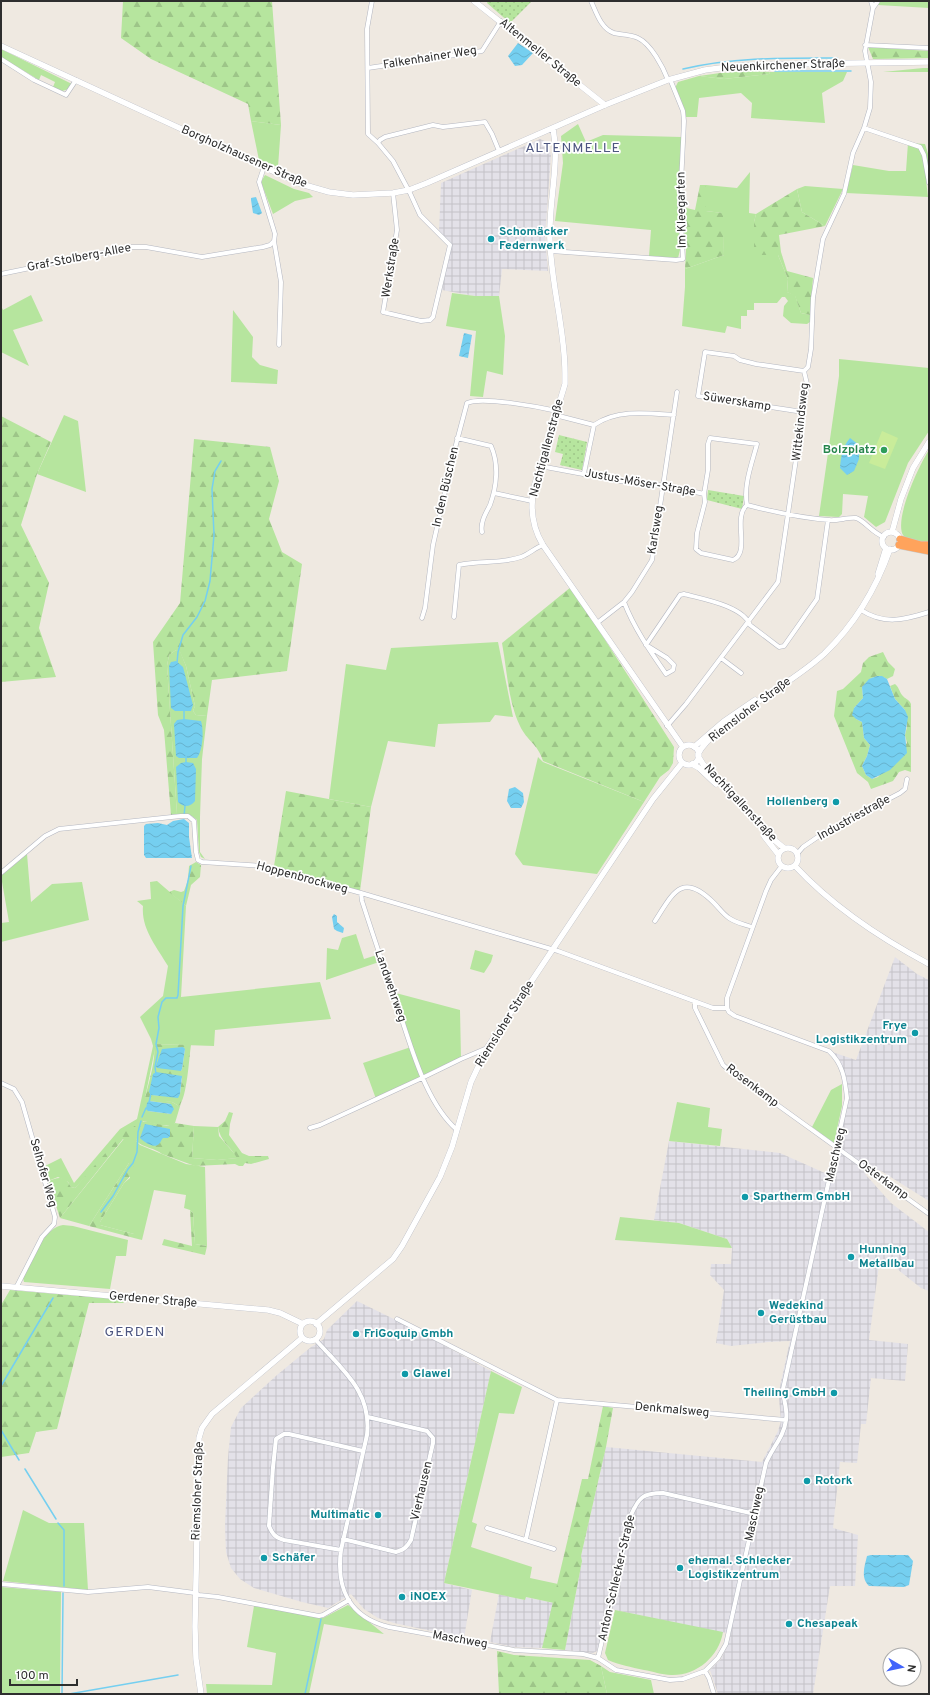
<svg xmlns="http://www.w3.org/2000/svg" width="930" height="1695" viewBox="0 0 930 1695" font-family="Overpass,sans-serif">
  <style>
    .industrial { fill: url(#industrial-grid) }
    .grass { fill: #b6e59e; fill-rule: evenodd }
    .forest { fill: url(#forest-firs); fill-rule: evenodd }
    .park { fill: url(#park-dots) }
    .pitch { fill: #c9ec9a }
    .water { fill: url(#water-waves) }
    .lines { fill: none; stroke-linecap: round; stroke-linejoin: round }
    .stream { stroke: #75cff0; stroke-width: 1.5 }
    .street-casing { stroke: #b4b7c1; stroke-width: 5 }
    .secondary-casing { stroke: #b4b7c1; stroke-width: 6 }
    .highway-casing { stroke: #c9c9c9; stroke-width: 8 }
    .street { stroke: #fff; stroke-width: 4 }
    .secondary { stroke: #fff; stroke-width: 5.5 }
    .highway { stroke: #ffa35c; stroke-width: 7 }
    .culture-dot { fill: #0f9aa8; stroke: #fff; stroke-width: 1.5 }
    .leisure-dot { fill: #2e9e5b; stroke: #fff; stroke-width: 1.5 }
    .labels { text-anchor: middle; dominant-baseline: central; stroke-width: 3.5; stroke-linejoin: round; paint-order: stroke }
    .street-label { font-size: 12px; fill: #2e2e2e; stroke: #fff }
    .culture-label { font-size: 12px; font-weight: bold; fill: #0d838f; stroke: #fff; text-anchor: start }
    .leisure-label { font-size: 12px; font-weight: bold; fill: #27864d; stroke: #fff; text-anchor: end }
    .quarter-label { font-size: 14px; letter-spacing: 1px; fill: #4d5680; stroke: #fff }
  </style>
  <defs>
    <pattern id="industrial-grid" width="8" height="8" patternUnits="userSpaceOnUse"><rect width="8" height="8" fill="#e3e1e8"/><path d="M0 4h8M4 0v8" fill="none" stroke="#c3c1c7"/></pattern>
    <pattern id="forest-firs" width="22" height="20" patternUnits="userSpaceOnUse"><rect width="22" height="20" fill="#b6e59e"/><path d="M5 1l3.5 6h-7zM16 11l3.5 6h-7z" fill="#9dc588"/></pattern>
    <pattern id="park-dots" width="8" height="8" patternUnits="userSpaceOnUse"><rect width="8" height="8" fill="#b6e59e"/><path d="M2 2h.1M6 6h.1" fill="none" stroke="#9dc588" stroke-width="1.8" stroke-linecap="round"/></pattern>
    <pattern id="water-waves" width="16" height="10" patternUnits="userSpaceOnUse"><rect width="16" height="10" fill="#75cff0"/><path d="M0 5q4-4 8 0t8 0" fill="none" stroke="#66b2ce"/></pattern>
  </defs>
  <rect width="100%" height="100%" fill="#efe9e1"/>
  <path class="industrial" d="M540,139L547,142L551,155L545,237L548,271L502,269L499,296H475L442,290L451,243L439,231L441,183Z
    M895,957L917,974L929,980V1201L881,1171L860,1164L866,1175L891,1203L929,1232V1291L921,1288L892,1265H879L869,1340L908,1344L905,1381L871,1378L866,1424H861L857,1463L840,1462L833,1528L858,1535L855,1586H830L813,1694H718L710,1670L721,1659L727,1647L731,1633L718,1632L615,1610L609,1607L597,1651L593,1653L565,1650L582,1561L581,1556L606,1447L762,1462L778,1431L781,1421L779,1398L780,1386L790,1341L768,1342L731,1346L716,1343L724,1290L710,1275L711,1264H731L732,1248L727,1239L679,1223L654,1220L669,1141L780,1153L827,1174H831L847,1098L841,1066L829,1051L856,1060Z
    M357,1301L406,1325L491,1371L444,1583L472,1590L464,1638L394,1623L378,1618L364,1609L351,1594L328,1608L302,1602L254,1588L240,1579L231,1568L226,1552L225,1526L228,1457L231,1427L241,1408L277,1375L311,1347L324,1339L327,1330Z
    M499,1594L524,1600L525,1597L554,1603L542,1648L513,1647L490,1642Z"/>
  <path class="grass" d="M880,1H929V8L878,5Z
    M1,49L72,84L69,89L62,91L53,87L55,82L41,75L39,80L1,57Z
    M923,68H929V72H883Z
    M770,72H847L843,81L822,93L825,123L751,118L752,103L741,93L699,98L697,117H685V110L675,88L678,82L699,76L724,79L769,74Z
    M251,121L281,125L278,167L259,160Z
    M578,124L586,142L603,135L682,137L679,180L680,250L678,258L649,256L651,230L555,221L563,163L561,136Z
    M908,143L925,144L929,157V179L926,180L928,197L846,193L853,165L889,171H906Z
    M750,172L749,213L756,214L754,222L778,255L788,279L787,292L795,295L801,313L810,315V322L807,324L791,323L783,316L784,306L788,301L785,297H782L777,303H754V310H747V316H741V329L727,326L725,333L682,326L685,287V269L724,255L722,213L706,211V185L737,188Z
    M265,175L294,189L309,193L313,197L295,201L273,214L261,182Z
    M805,186L843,189L825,226L802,212L797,189Z
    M452,293L475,296H499L505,336L503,375L487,371L483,397L470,396L476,331L446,326Z
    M31,295L43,321L13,330L29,366L1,352V306L3,310Z
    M233,310L253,337L252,357L260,365L278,370L277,384L231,382Z
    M839,359L929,368V431L908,463L885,522L876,527L864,517L868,496L843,494L842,514L839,517L819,516L839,376Z
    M64,415L78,421L86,492L37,474Z
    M929,450V553C922,548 908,542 903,535C894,519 919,465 929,450Z
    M498,642L513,717L495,715L490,722L438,724L435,747L388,741L371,807L329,799L346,664L386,670L391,648Z
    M176,650L180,651L186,666L195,706L193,711L196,715L207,716L202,759L200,817V852L205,859L201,857L199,852L197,820L192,816L177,814L167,666L169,655Z
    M538,757L543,762L644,802L597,874L523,865L515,854Z
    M27,854L31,902L52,884L82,882L89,920L1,942V923L9,922L1,876Z
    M157,881L186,906L181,997L320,982L331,1019L215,1030L214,1046L156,1044L145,1098L172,1102L179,1106L181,1103L175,1123L173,1125H160L143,1121L136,1141L140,1145L186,1164L205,1167L207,1246L195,1244L193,1213L190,1210L184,1208L186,1195L154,1190L142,1240L134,1238V1234L100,1225V1222L124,1183L130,1178L129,1163L89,1226L60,1218L135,1125L75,1188L71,1187L68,1182L58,1177L48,1181L43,1167L61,1158L74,1183L120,1129L137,1119L153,1046L151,1039L140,1017L163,996L168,966C157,947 141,929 143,906L137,901L151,899L150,882ZM149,1101L171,1104V1114L148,1111Z
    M356,934L364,959L380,954L382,961L326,980L327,948L338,950L342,938Z
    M475,950L493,955L491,962L484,973L470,969Z
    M392,992L460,1010L461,1059L376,1099L363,1063L411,1047Z
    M842,1084V1106L834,1143L812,1127L831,1090Z
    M677,1102L710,1108L708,1127L722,1129L720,1146L669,1141Z
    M194,1126L218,1127L219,1136L238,1158L217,1160L192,1158Z
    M620,1217L679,1223L727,1239L732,1248L615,1240Z
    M63,1225L73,1226L128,1240L126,1256H116L110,1289L24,1282L23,1278C32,1261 43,1228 63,1225Z
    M491,1371L522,1387L514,1414L499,1413L472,1522L477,1524L471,1547L532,1567L530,1578L558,1584L554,1603L526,1597L525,1600L444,1583Z
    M23,1510L49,1523H84L88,1590L3,1581Z
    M1,1587L61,1592L60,1694H1Z
    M348,1605L384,1634L324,1624L309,1694H207L206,1684L272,1685L276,1653L247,1647L254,1606L323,1618Z
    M615,1610L723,1632C719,1657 696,1676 671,1675C662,1675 652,1671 644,1670C631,1667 619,1665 608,1660L605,1653Z
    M601,1666L610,1672L651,1680L654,1694H607Z"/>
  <path class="forest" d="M123,1H272L281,125L251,121L248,104L151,59L121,38Z
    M868,47L929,51V58L873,59Z
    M751,71L770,72L769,74L724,79L699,76L720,73Z
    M700,185H706V211L723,213L724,255L685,269L686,251L682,207L695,210Z
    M797,189L802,212L825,226L779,235L781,252L787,271L813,278L810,315L801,313L795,296L787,292L788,279L778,255H754V222L756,214Z
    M1,416L51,442L37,474L21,525L49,583L39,628L56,677L1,682Z
    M194,439L270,447L279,481L269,519L282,552L302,564L287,671L212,680L207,716L196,715L193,711L195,706L186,666L180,652L176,650L169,655L167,666L177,814L171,815L164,730L158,715L153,642L180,603Z
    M571,587L674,747L673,763L669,770L660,777L644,802L543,761C538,744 527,741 520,726C508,701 507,670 502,643Z
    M883,652L888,662L895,669L893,676L887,679C876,672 869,679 862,687L863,698L854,708L856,719L862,722L864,738L870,745L867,756L862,766L866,775L872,779L878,777L907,743L905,735L907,727L905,710L895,699L890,686L895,684C899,687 899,691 902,695C905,699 909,699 911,704V772L905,770L899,772L893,781L871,789L868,782L857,773L834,716L837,691L843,689L861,672L863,663L869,657Z
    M286,791L371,807L360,891L274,866Z
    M196,862L201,865L200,877L191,885L186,906L169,892L174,890L181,892L184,891L188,880L189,866Z
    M154,1044L191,1045C189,1058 187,1098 179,1106L172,1102L147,1100L145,1098C149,1081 156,1061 154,1044ZM162,1049H185L182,1069L181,1071ZM182,1078L180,1094L164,1096L151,1095Z
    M229,1112L233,1113L230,1124L229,1135L242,1153L249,1156H268L269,1159L251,1164L245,1163L243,1166H239L235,1164L195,1166L162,1154C155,1148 144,1148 136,1141L140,1122C151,1119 164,1130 175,1123L194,1126L192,1158L217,1160L237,1158C230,1146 220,1141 218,1127L225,1121Z
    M133,1125L136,1127L132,1141L123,1139L60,1218L48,1181C58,1177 65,1175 71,1187L75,1188L123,1133Z
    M129,1163L134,1167L133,1173L124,1183L100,1222V1225L134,1234V1238L89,1226Z
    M190,1210L193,1213L195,1244L207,1246L205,1255L162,1245L164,1239L192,1246Z
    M10,1290L126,1300L123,1303H89L57,1429L36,1432L29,1453L1,1457V1305Z
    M603,1406L613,1408L606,1447L581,1556L582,1561L565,1650L542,1648L582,1479H588Z
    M497,1651L514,1655L590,1660L601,1666L607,1694H499Z"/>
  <path class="park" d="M488,1H532L510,23L487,3Z
    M559,435L587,442L582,470L560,465L563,454L555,452Z
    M708,490L744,496L742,509L707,500Z"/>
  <path class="pitch" d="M882,431L898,438L885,469L869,463Z"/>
  <path class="water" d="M518,43L533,53L522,65L515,66L508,56Z
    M256,197L262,213L259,215L253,213L251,200V198Z
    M464,333L472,335L468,358L459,356Z
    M850,438L859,445V459L854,471L847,475L840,468C841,457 842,447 850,438Z
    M176,661L183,667L193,705L191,711H175L171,708L169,666L171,662Z
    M877,676H882L887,679L895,699L905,710L908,717L905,735L907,753L890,770L872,779L866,775L862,766L867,756L870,745L864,738L862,722L856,719L852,715L854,708L863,698L862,687L869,679Z
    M184,719L201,721C204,730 203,750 197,758H179L176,756L174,724L177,720Z
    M186,762L193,763L196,769L195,801C190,807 184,808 178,802L176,767L181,763Z
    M515,787L523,793L524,802L521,808H511L507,801L509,789Z
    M184,819L189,823V837L192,858H146L144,855V826L146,824L158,823L167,825L173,821Z
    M334,914L337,916V922L344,928L343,933L337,931L334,929L332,917Z
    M183,1047L185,1049L182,1069L181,1071L157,1068L156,1066L162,1049Z
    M156,1072L182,1076L180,1094L178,1098L151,1095L149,1092L153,1074Z
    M149,1101L171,1104L174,1109L171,1114L148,1111L146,1109L147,1103Z
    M145,1124L170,1129V1136L168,1138H163C161,1140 161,1142 159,1144C154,1149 144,1142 140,1138Z
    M871,1555H908L913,1561L909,1585L904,1587L869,1586C860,1578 865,1565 867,1556Z"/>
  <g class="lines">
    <path class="stream" d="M683,69C734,57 786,58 837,58
      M775,71H851
      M177,663L178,652L183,635L197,617L205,601L210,581L214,535L212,489L215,471L221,461
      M184,710V720
      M186,764V756
      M184,816L185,806
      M156,1074L155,1067L158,1052L156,1044L159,1028L158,1017L162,1002L166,998H177L178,995L183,906L191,866
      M149,1103L151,1093
      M142,1117L146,1108
      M101,1212L113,1196L128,1169L133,1163L137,1152L138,1132L141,1121
      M1,1386L53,1298
      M1,1430L19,1460
      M25,1469L56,1519
      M58,1523L64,1530V1586
      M62,1694L63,1593
      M69,1694L178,1675
      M305,1694L321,1619"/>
    <g class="street-casing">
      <path id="street" d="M372,1L367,29L368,134L378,143L393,161L410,193L420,215L450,245L433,317L430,320L421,321L383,312L397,230L393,193
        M591,1C596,12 601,29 614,33C622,35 630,34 638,38C651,44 663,67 668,80
        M871,1L873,8
        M865,45L929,48
        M1,59L34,80L66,95L76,80
        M368,68L482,51L501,21
        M864,128L920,147L924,155L929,183
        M378,143L380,140L385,137L433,125L443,127L485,122L492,134L499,151
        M264,167L259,182L275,234L274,241L281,282L279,345
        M551,251L676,260L683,259L680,205L684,121L683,111L670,79
        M1,274L132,247H146L202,257L263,247L270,245L274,241
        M803,412L698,396L705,352L734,356L740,360L756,364L804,371
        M555,415L594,425C617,409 647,413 674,415
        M457,438L491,446C499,464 497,486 490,505C486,513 480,522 482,532
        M710,438L757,444C752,463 743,486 747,505C732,517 751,553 733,560L701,553L696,549L697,533L705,502L704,494L708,470V444Z
        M540,466L626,482L669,486L704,494
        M584,473L594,425
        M494,493L532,501
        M747,505C774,512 801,518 829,520C837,521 849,517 856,518C864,520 872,533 884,537
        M624,602C634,628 650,651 666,674L673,670L674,665L667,658L646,645L680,595L684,594C703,599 743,606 750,625L779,647L784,646L817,599L828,520
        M861,610C884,625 904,620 929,612
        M454,617L459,565C479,560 501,564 521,557C529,554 535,548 543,545
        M422,618L425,608L433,545L454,452L467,403C482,396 539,407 557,411
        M597,623L624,602L632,592L652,560L677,392
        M721,658L741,673
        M667,726L686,704L778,582L807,384L804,371L808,367L811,349L813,298L823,239L844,194L853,153L864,128L870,108L871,82L865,51L873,8L878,1
        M797,854L803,847L822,834L900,793L905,789L907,779
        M1,873L45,836L59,829L181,816H188L194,821L196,852L198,860L202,862L263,866L361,893L558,951L713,1008H727L729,1012L735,1016L829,1051C843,1064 845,1079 847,1098L783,1389C783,1399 788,1410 786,1420C784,1437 772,1448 766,1463L726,1644L718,1658L705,1671L683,1679L670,1680L616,1670L598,1658L583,1654L514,1650L389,1627C349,1617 336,1588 341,1550L367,1435C372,1391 342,1370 315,1339
        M361,893L362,901C374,938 386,974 399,1011C412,1049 426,1103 457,1130
        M655,921C673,893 682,871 714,903C719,908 723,914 729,918C736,923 744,924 752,927
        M695,1002V1008L723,1065L729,1070L929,1214
        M727,1008V998L766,891L771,880L781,867
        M1,1083L14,1089L22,1102L55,1217L54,1224L42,1237L16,1288
        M310,1128L320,1125L422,1078L461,1059L487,1048
        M397,1319L557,1400L786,1420
        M487,1528L554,1549
        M343,1539L396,1552C404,1550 407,1547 411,1540L433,1443V1438L427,1431L368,1417
        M526,1539L557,1400
        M341,1550L284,1540C275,1537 273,1535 269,1526L273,1467L276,1439L284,1434H289L363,1451
        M1,1584L88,1592L148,1587L195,1593L199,1595L218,1597L319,1616L323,1615L349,1600
        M598,1658L631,1515C639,1497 643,1493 663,1493L755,1514
        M705,1671L709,1678L714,1694"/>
    </g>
    <g class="secondary-casing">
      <path id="secondary" d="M474,1L605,105
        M1,46L301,184L329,192L353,195L393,193L409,190L427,183L605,105L668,80L705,70L735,66L791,64L929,62
        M553,128C560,166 548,203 550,241C551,285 565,329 565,373V384L534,487C530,507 532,527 543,545L683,747
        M892,532L901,499L913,468L929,442
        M882 541a9 9 0 1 1 18 0a9 9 0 1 1-18 0Z
        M878,574L886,548
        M679 755a10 10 0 1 1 20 0a10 10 0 1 1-20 0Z
        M694,747L723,722L755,700
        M698,754C707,736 740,714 757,702C780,687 804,672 824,654C854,625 876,589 890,549
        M698,756L703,764L773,839L784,848
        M692,764L699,768L716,784
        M764,836L778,854
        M778 858a10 10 0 1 1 20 0a10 10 0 1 1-20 0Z
        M795,866C833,907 880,938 929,964
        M1,1286L268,1310L280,1313L303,1324
        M300 1331a10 10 0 1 1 20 0a10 10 0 1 1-20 0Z
        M316,1324L393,1259L402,1246L440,1177L452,1147L471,1082L487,1048L653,799L682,763
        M201,1694L196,1659L195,1627L199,1438L202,1428L212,1414L302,1338"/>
    </g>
    <g class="highway-casing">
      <path id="highway" d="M900,539L921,545H929
        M899,545L929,551"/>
    </g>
    <use href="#street" class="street"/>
    <use href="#secondary" class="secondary"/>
    <use href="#highway" class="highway"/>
  </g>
  <g class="culture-dot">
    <circle cx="491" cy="239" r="4"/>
    <circle cx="836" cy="802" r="4"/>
    <circle cx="915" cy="1033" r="4"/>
    <circle cx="745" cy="1197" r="4"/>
    <circle cx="851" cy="1257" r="4"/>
    <circle cx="761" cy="1313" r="4"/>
    <circle cx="356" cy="1334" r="4"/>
    <circle cx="405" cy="1374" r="4"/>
    <circle cx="834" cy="1393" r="4"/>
    <circle cx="807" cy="1481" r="4"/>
    <circle cx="378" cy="1515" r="4"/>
    <circle cx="264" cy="1558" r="4"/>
    <circle cx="680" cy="1568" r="4"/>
    <circle cx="402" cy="1597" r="4"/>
    <circle cx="789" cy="1624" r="4"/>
  </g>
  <circle class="leisure-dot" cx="884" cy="450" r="4"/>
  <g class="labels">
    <g class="street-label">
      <text transform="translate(540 53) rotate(39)">Altenmeller Straße</text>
      <text transform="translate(430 58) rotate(-9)">Falkenhainer Weg</text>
      <text transform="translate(783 66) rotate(-2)">Neuenkirchener Straße</text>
      <text transform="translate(244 157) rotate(24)">Borgholzhausener Straße</text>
      <text transform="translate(682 210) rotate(-91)">Im Kleegarten</text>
      <text transform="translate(79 258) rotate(-11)">Graf-Stolberg-Allee</text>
      <text transform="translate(391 268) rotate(-81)">Werkstraße</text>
      <text transform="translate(737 402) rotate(9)">Süwerskamp</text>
      <text transform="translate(801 422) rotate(-84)">Wittekindsweg</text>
      <text transform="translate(547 448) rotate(-75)">Nachtigallenstraße</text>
      <text transform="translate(640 483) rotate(10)">Justus-Möser-Straße</text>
      <text transform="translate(446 487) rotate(-77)">In den Büschen</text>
      <text transform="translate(656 530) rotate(-81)">Karlsweg</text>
      <text transform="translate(750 710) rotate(-37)">Riemsloher Straße</text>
      <text transform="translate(740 803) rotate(47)">Nachtigallenstraße</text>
      <text transform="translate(854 818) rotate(-29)">Industriestraße</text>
      <text transform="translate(302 878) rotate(15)">Hoppenbrockweg</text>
      <text transform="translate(390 986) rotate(71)">Landwehrweg</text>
      <text transform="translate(505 1024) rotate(-58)">Riemsloher Straße</text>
      <text transform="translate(752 1086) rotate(37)">Rosenkamp</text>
      <text transform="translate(836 1155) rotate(-77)">Maschweg</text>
      <text transform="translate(43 1173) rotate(74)">Selhofer Weg</text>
      <text transform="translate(883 1180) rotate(36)">Osterkamp</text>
      <text transform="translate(153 1300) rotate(5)">Gerdener Straße</text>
      <text transform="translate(672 1410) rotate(5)">Denkmalsweg</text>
      <text transform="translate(198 1491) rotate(-88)">Riemsloher Straße</text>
      <text transform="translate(422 1491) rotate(-77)">Vierhausen</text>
      <text transform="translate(755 1514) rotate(-78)">Maschweg</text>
      <text transform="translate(617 1578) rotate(-77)">Anton-Schlecker-Straße</text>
      <text transform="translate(460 1640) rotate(10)">Maschweg</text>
    </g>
    <g class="culture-label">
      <text x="499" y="232">Schomäcker<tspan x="499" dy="14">Federnwerk</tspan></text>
      <text x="828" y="802" text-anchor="end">Hollenberg</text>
      <text x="907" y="1026" text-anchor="end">Frye<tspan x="907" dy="14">Logistikzentrum</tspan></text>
      <text x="753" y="1197">Spartherm GmbH</text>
      <text x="859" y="1250">Hunning<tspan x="859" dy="14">Metallbau</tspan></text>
      <text x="769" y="1306">Wedekind<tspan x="769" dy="14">Gerüstbau</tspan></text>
      <text x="364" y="1334">FriGoquip Gmbh</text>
      <text x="413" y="1374">Glawel</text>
      <text x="826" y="1393" text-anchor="end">Theiling GmbH</text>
      <text x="815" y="1481">Rotork</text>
      <text x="370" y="1515" text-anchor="end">Multimatic</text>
      <text x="272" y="1558">Schäfer</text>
      <text x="688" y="1561">ehemal. Schlecker<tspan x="688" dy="14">Logistikzentrum</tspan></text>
      <text x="410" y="1597">iNOEX</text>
      <text x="797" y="1624">Chesapeak</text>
    </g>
    <g class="leisure-label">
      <text x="876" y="450">Bolzplatz</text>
    </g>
    <g class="quarter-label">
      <text x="573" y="148">ALTENMELLE</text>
      <text x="135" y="1332">GERDEN</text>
    </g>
  </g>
  <rect width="930" height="1695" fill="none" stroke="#2e2e2e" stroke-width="4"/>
  <g transform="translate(902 1667) rotate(99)"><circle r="19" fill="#ffffff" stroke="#ababab"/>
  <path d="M0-3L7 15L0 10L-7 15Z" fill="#4264fb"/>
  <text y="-6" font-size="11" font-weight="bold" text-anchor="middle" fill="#2e2e2e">N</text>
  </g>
  <path d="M10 1679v6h67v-6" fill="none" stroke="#2e2e2e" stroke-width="2"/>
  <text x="16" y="1679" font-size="12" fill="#2e2e2e" stroke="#ffffff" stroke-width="3" paint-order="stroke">100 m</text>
</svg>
